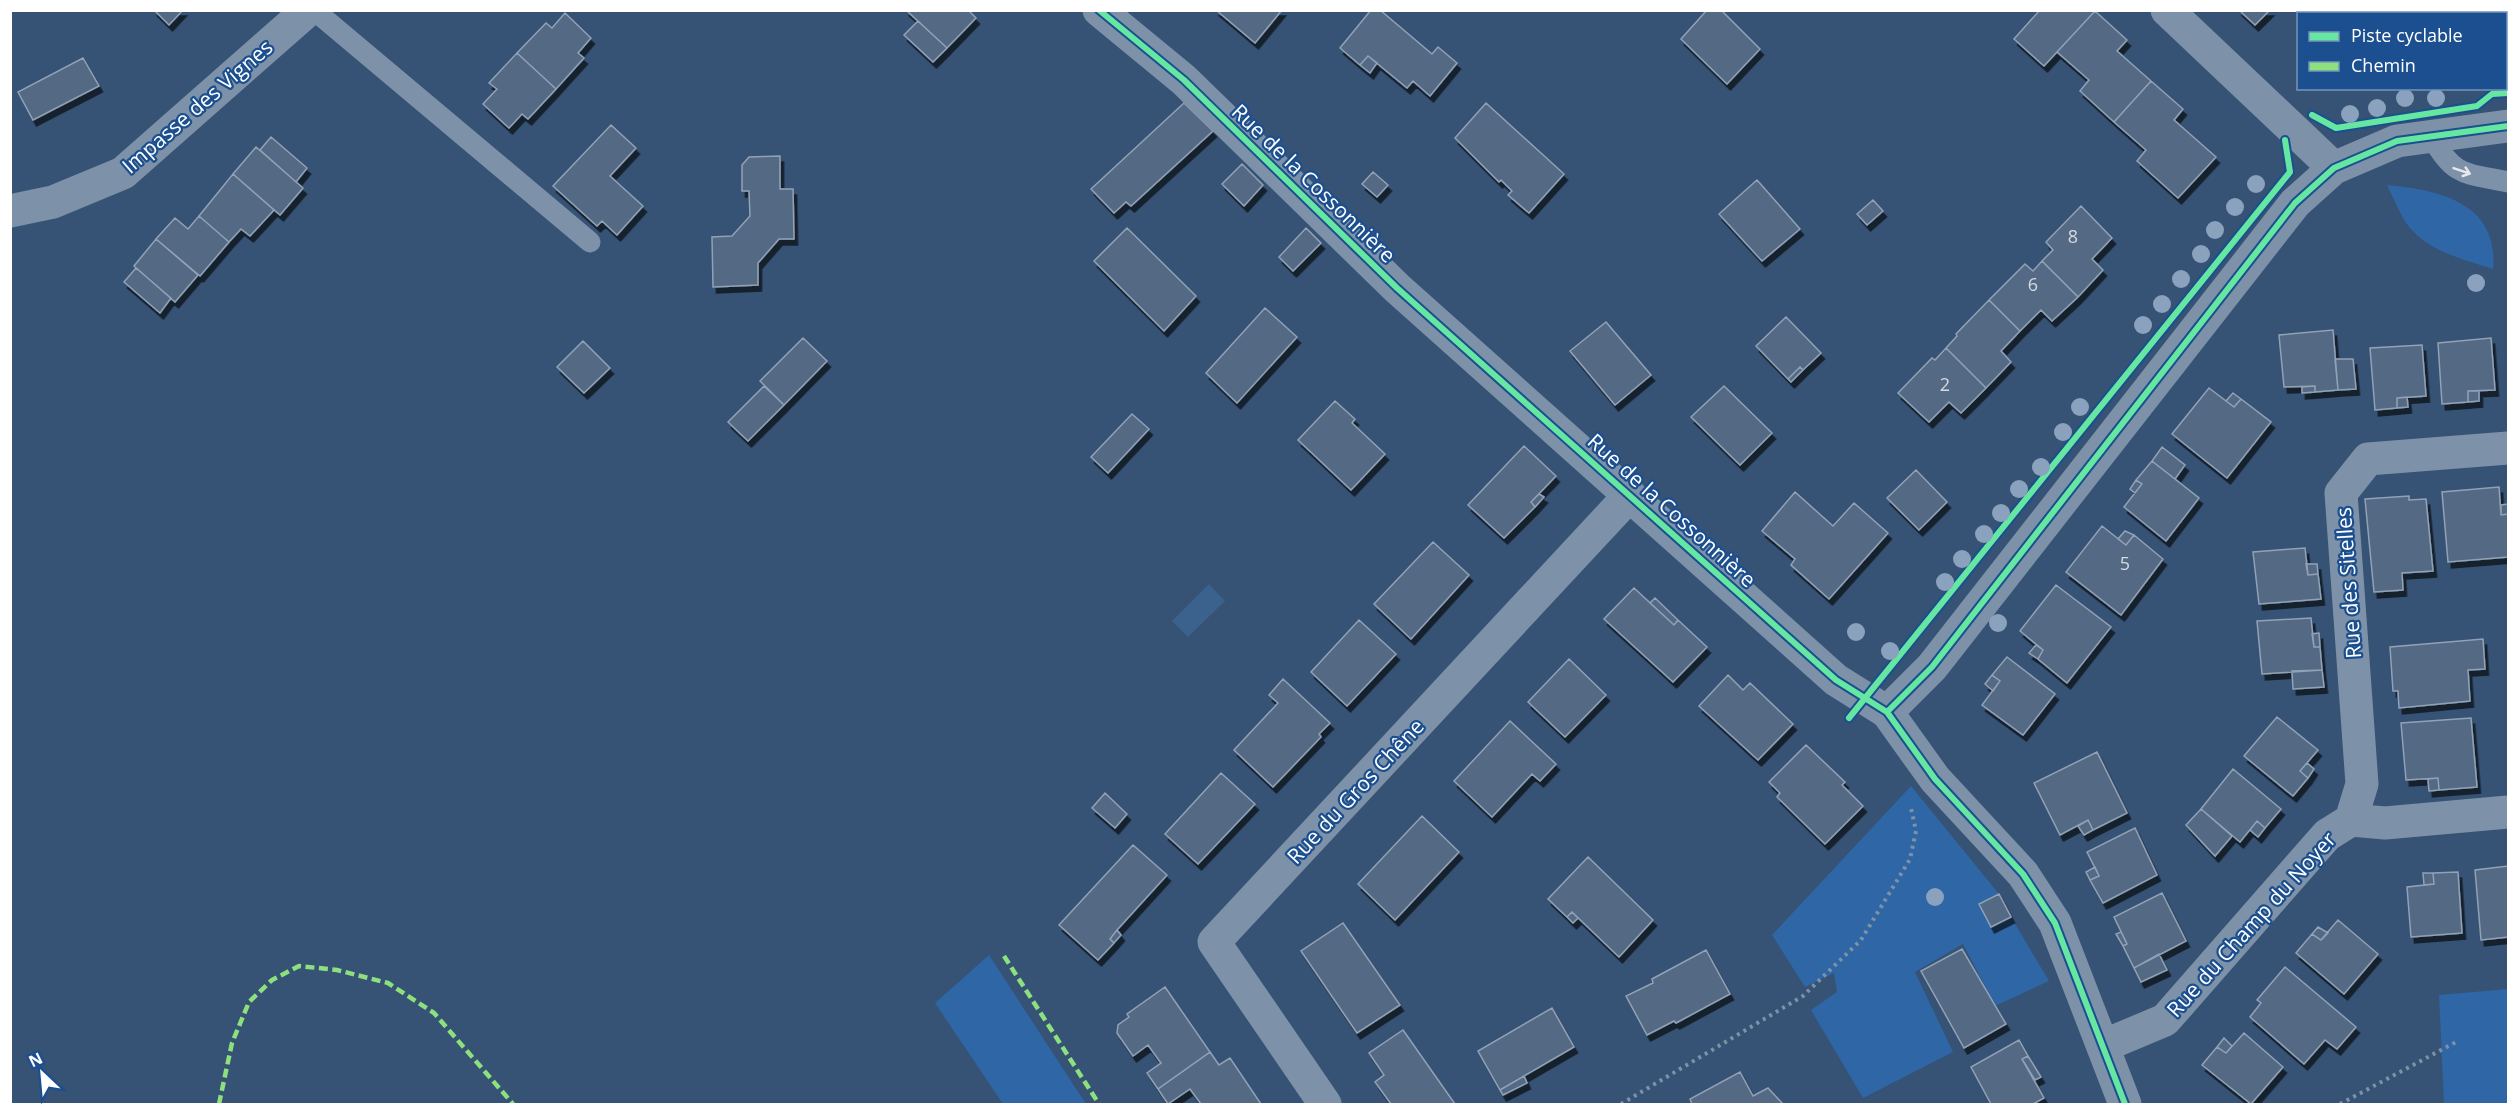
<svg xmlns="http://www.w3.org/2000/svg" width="2519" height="1115" viewBox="0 0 2519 1115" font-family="'Open Sans',sans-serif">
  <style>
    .green { fill: #2f66a5 }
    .water { fill: #3b618d }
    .building { fill: #526984; stroke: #92a2b6; stroke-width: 1.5; filter: url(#shadow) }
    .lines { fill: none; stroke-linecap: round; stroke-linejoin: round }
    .path { stroke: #7d92a8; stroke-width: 4; stroke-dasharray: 3 4.5; stroke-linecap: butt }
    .service { stroke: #7d92a8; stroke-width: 21 }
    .minor { stroke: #7d92a8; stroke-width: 33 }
    .tertiary { stroke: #7d92a8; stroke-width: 33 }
    .quiet { stroke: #8de07e; stroke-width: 4.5; stroke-dasharray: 9 4.5; stroke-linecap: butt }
    .cycleway-casing { stroke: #1b4f8f; stroke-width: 10 }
    .cycleway { stroke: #66e7a1; stroke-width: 6 }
    .tree { fill: #8aa2be }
    .oneway { stroke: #e5e9ee }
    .labels { text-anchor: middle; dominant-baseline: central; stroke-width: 4.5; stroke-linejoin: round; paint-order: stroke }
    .number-label { font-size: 18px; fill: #d4dae0 }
    .street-label { font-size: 21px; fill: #fff; stroke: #1b4f8f }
  </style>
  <defs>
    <filter id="shadow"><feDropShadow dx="3.5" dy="6" stdDeviation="0" flood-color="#0009"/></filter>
  </defs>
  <rect width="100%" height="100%" fill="#365274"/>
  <path class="green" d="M2387,185C2440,190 2499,203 2493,269C2462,259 2426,251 2406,223C2399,212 2393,197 2387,185Z
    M1911,786L1999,894L1979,904L1991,927L2011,917L2049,981L1995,1006L1963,944L1915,972L1953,1052L1863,1098L1811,1010L1837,992L1834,973L1805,987L1772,935Z
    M989,955L1086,1104H1003L935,1003Z
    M2508,989V1104H2444L2439,995Z"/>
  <path class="water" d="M1209,584L1225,601L1188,637L1172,621Z"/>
  <path class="building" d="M154,10H183L169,25Z
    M906,10H968L976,18L947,48Z
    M1216,10H1282L1255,43Z
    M1371,10H1380L1432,54L1438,47L1457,63L1430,96L1413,81L1407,88L1368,56L1360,65L1340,48Z
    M1707,10H1721L1760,49L1727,84L1681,39Z
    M2040,10L2095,11L2044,66L2014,39Z
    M2239,10H2270L2255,25Z
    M2420,10H2472V14H2420Z
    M2095,11L2127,40L2117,51L2151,81L2114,122L2080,91L2089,80L2057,52Z
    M565,13L591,38L578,53L584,58L556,89L517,53L546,23L552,28Z
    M918,21L947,48L933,62L904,35Z
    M517,53L556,89L528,119L522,114L509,128L483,104L497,89L489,83Z
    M1368,56L1377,63L1370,73L1360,65Z
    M83,58L99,86L33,120L18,92Z
    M2151,81L2183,109L2174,120L2216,157L2178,198L2137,161L2146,150L2114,122Z
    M1184,103L1213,131L1131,206L1126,202L1114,213L1091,189Z
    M1486,103L1564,174L1529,213L1508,195L1512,191L1501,180L1499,182L1455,138Z
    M611,125L636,148L610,176L643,206L617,235L602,221L597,226L553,186Z
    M271,137L307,168L296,182L260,150Z
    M256,147L303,188L280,215L233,174Z
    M780,156V189H793L794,239H779L758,263V285L713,287L712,237L732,236L750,216L749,191H742V165L749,157Z
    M1242,164L1263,185L1244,206L1222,184Z
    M1373,172L1388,185L1377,197L1362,184Z
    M233,174L274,210L250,236L241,229L229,242L199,216Z
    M1757,180L1800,229L1762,261L1719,214Z
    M1873,200L1883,211L1867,225L1857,214Z
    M2081,206L2112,238L2092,259L2103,270L2078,297L2042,261L2053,250L2046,242Z
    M199,216L229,242L200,276L156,239L175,218L188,229Z
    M1127,228L1196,296L1164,331L1094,261Z
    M1306,228L1321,243L1293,271L1279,257Z
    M156,239L198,275L175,302L134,266Z
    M2042,261L2078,297L2052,321L2041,310L2020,331L1989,300L2025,264L2033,271Z
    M136,268L171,298L160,313L124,282Z
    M1989,300L2020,331L2001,351L2011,362L1986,388L1946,348L1957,336L1956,334Z
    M1265,308L1297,337L1237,403L1206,373Z
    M1786,317L1821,353L1803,370L1800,367L1788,379L1756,346Z
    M1606,322L1651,375L1615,405L1570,351Z
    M2333,330L2338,390L2315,392V386L2284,387L2279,335Z
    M803,338L827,361L784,405L760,381Z
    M2491,338L2495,390L2468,391V402L2442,404L2438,343Z
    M583,341L610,368L584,393L557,367Z
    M2422,345L2426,396L2397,398V408L2375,410L2370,348Z
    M1946,348L1986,388L1961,413L1949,402L1929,422L1898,393L1932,358L1935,360Z
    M2335,359H2353L2356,389L2338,390Z
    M1800,367L1803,370L1791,382L1788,379Z
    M764,386L784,405L748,441L728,422Z
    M1724,386L1772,433L1740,465L1691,417Z
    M2315,386V392L2302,393V387Z
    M2209,388L2234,407L2241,399L2271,422L2227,478L2172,434Z
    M2468,391H2479V401L2468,402Z
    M2233,393L2241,399L2234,407L2226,401Z
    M2407,397L2408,407L2397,408V398Z
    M1335,401L1355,419L1352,423L1385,454L1351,490L1298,440Z
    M1132,414L1149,429L1108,473L1091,457Z
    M1524,446L1556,476L1531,502L1535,507L1504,538L1468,505Z
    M2162,447L2185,465L2175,479L2152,461Z
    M2152,461L2199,498L2166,541L2124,507L2142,484L2136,480Z
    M1916,470L1947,502L1919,530L1887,498Z
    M2136,480L2142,484L2135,493L2130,489Z
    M2499,487L2501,515L2508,514V557L2448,562L2442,492Z
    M1795,492L1833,526L1854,503L1888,533L1829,599L1791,565L1795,559L1762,531Z
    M1539,494L1544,497L1535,507L1531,502Z
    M2409,496V500L2426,499L2433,571L2402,573L2403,590L2374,592L2365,499Z
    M2508,504V514L2501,515V505Z
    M2102,526L2126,545L2134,535L2163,559L2121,615L2066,572Z
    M2125,531L2134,535L2126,545L2118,539Z
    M1433,542L1469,575L1411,639L1374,604Z
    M2305,548L2308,575L2318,574L2321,599L2259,604L2253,552Z
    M2306,564H2317L2318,574L2308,575Z
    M2056,585L2111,627L2067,683L2038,659L2043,650L2020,631Z
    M1634,588L1674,625L1678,620L1707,647L1673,682L1604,619Z
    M1655,598L1678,620L1674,625L1650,603Z
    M2311,618L2314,647H2320L2322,670L2262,674L2257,621Z
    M1359,620L1396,654L1347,706L1311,672Z
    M2319,633L2320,647H2314L2312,634Z
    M2483,639L2485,669L2468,670L2470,701L2399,708L2398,691H2393L2390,647Z
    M2036,645L2043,650L2038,659L2029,653Z
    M2007,657L2055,694L2023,735L1982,705L2000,681L1992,675Z
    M1569,659L1606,695L1565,737L1528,702Z
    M2322,670L2324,687L2293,689L2292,671Z
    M1728,675L1743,690L1750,683L1793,724L1758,760L1699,706Z
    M1992,675L2000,681L1993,691L1985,684Z
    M1283,679L1330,723L1319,734L1321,737L1273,787L1234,750L1278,703L1269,695Z
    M2277,717L2318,750L2300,771L2308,778L2293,796L2244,756Z
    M2471,718L2477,787L2439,790L2438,778L2406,780L2401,723Z
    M1510,721L1556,764L1540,781L1532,774L1492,817L1454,781Z
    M1806,745L1845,782L1842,785L1863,806L1825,844L1777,797L1780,793L1769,782Z
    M2097,752L2127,813L2093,830L2088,820L2060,835L2034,783Z
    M2307,763L2314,769L2308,778L2300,771Z
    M2233,769L2281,809L2265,828L2257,821L2240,842L2201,809Z
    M1221,773L1255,804L1198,864L1165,834Z
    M2438,778L2439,790L2429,791L2428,779Z
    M1105,793L1127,814L1115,828L1092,808Z
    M2201,809L2232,836L2215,856L2186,825Z
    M1422,816L1459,852L1395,920L1358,884Z
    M2088,820L2093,830L2084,835L2078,826Z
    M2257,821L2265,828L2258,837L2250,830Z
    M2135,828L2157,875L2103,903L2090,880L2099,876L2087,852Z
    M1133,845L1167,875L1117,930L1110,939L1114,943L1098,960L1059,925Z
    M1588,857L1653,920L1619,957L1572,912L1567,917L1548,899Z
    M2508,866V937L2481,940L2475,870Z
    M2095,867L2099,876L2090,880L2086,872Z
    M2458,872L2462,933L2411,937L2407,887L2434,884L2433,873Z
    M2423,873H2433L2434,884L2424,885Z
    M2162,893L2186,941L2134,968L2123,946L2127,944L2114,917Z
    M1999,894L2011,917L1991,927L1979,904Z
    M1572,912L1578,918L1573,923L1567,917Z
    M2338,920L2378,954L2344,994L2296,953L2312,934L2321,940Z
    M1343,923L1400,1005L1357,1033L1301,951Z
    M2318,927L2328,933L2321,940L2312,934Z
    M1117,930L1121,935L1114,943L1110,939Z
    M2121,932L2127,944L2123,946L2116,934Z
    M1962,949L2006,1024L1964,1048L1921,971Z
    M1706,950L1730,994L1676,1023L1674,1021L1647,1035L1626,996L1653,983L1652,979Z
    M2159,954L2167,970L2141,982L2134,968Z
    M2285,967L2356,1027L2337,1049L2325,1040L2304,1064L2250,1017L2261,1003L2257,1000Z
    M1165,987L1210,1052L1158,1089L1147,1073L1161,1063L1148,1045L1133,1056L1117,1033L1118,1025L1129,1017L1127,1014Z
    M1552,1008L1574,1047L1500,1090L1478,1051Z
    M1403,1030L1455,1104H1391L1375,1082L1384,1075L1369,1053Z
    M2244,1033L2283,1067L2251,1104L2202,1065L2217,1047L2226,1053Z
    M2224,1038L2232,1046L2226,1053L2217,1047Z
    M2019,1040L2028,1056L2022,1059L2044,1098L2033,1104H1991L1971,1067Z
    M1210,1052L1219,1065L1230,1058L1261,1104H1201L1190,1089L1168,1104L1158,1089Z
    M2028,1056L2041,1077L2035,1080L2022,1059Z
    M1740,1072L1753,1096L1768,1088L1783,1104H1692L1690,1099Z
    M1524,1076L1527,1083L1503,1095L1500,1090Z"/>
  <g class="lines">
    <path class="path" d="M1621,1104L1803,996L1861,940L1910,859L1916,831L1911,808
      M2340,1104L2458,1041"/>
    <path class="service" d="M314,10L590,242
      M2432,137C2454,178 2467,173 2508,182"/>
    <path class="minor" d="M1099,10L1184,80L1397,288L1836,680L1887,712
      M2167,10L2334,168
      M10,211L53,202L123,173L308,10
      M2351,820L2362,784L2341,493L2368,459L2508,448
      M2103,1046L2165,1020L2327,835L2351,820L2385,823L2508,812
      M1325,1104L1214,942L1630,495"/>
    <path class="tertiary" d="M2125,1104L2055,923L2023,874L1935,779L1887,712L1932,667L2295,203L2334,168L2397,141L2508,126"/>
    <path class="quiet" d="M1004,956L1099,1104
      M219,1104L232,1043L249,1002L272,980L299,966L337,970L388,983L434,1013L513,1104"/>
    <g class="cycleway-casing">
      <path id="cycleway" d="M1099,10L1184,80L1397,288L1836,680L1887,712L1935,779L2023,874L2055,923L2125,1104
        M2312,115L2336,128L2477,106L2492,94L2508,93
        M1887,712L1932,667L2295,203L2334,168L2397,141L2508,126
        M1849,718L2290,172L2285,140"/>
    </g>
    <use href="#cycleway" class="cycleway"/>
  </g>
  <g class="tree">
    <circle cx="2405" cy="98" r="9"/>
    <circle cx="2436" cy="98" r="9"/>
    <circle cx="2377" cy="108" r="9"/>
    <circle cx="2350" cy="114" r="9"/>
    <circle cx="2256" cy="184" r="9"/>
    <circle cx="2235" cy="207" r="9"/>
    <circle cx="2215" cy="230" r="9"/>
    <circle cx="2201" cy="254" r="9"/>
    <circle cx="2181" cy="279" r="9"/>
    <circle cx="2476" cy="283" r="9"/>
    <circle cx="2162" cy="304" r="9"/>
    <circle cx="2143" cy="325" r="9"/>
    <circle cx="2080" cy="407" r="9"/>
    <circle cx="2063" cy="432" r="9"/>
    <circle cx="2041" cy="467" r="9"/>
    <circle cx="2019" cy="489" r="9"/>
    <circle cx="2001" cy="513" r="9"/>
    <circle cx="1984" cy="534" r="9"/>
    <circle cx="1962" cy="559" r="9"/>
    <circle cx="1945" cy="582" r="9"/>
    <circle cx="1998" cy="623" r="9"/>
    <circle cx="1856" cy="632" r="9"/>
    <circle cx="1890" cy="651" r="9"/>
    <circle cx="1935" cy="897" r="9"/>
  </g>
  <defs><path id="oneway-shaft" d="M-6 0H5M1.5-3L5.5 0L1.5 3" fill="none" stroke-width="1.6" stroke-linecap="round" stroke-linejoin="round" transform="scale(1.5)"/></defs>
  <use class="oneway" href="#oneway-shaft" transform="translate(2462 171) rotate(19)"/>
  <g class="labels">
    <g class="number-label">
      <text x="2073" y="236">8</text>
      <text x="2033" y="284">6</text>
      <text x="1945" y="384">2</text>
      <text x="2125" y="563">5</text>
    </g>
    <g class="street-label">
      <text transform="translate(197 106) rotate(-41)">Impasse des Vignes</text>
      <text transform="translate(1314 183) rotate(44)">Rue de la Cossonnière</text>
      <text transform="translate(1672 510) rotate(42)">Rue de la Cossonnière</text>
      <text transform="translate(2348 583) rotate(-94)">Rue des Sitelles</text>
      <text transform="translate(1355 791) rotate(-47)">Rue du Gros Chêne</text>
      <text transform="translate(2251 924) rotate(-48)">Rue du Champ du Noyer</text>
    </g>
  </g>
  <rect width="2519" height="1115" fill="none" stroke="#ffffff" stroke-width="24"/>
  <rect x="2297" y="12" width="210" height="78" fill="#1b4f8f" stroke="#7695bc" stroke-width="1.5"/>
  <rect x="2309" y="32" width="30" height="9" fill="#66e7a1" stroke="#7695bc" stroke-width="1.5"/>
  <text x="2351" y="42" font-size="18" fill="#ffffff">Piste cyclable</text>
  <rect x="2309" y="62" width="30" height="9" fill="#8de07e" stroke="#7695bc" stroke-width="1.5"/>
  <text x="2351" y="72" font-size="18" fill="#ffffff">Chemin</text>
  <g transform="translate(42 1073) rotate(334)" stroke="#1b4f8f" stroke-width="4.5" paint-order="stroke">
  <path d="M0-4.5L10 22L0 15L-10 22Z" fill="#ffffff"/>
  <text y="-9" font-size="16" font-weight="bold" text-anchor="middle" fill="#ffffff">N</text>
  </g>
</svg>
